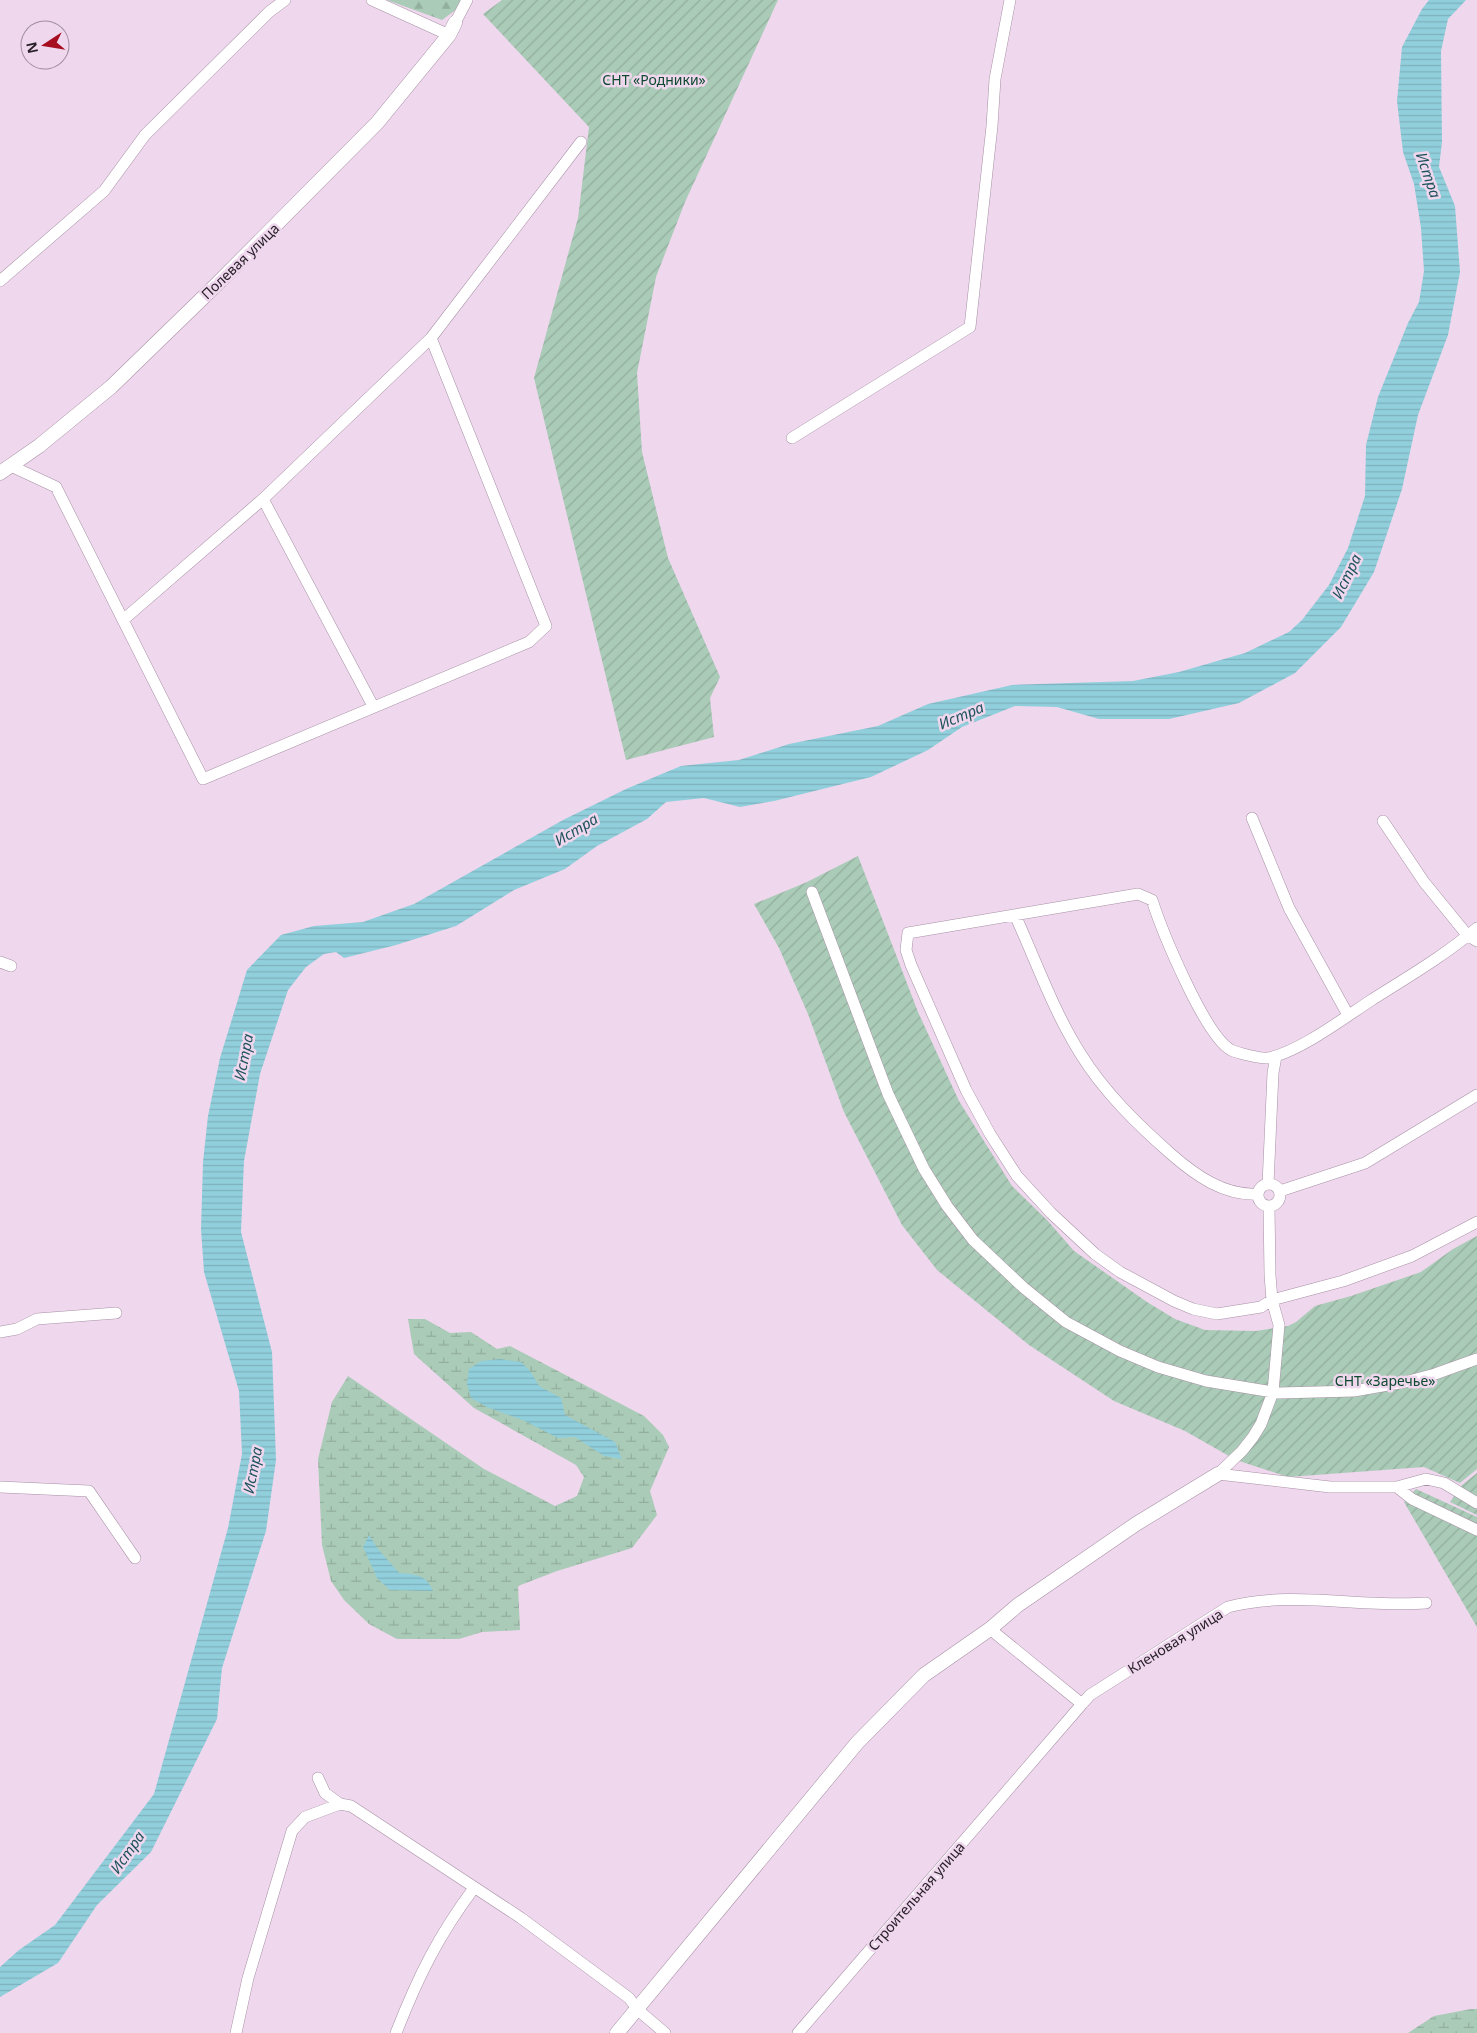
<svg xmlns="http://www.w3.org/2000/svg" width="1477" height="2033" viewBox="0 0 1477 2033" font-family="'Noto Sans',sans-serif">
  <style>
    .forest { fill: url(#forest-firs) }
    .wetland { fill: url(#wetland-marsh) }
    .garden { fill: url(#garden-furrows) }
    .water { fill: url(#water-rules) }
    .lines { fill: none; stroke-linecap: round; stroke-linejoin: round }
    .minor-casing { stroke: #a791a5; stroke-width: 12 }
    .tertiary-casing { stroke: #a791a5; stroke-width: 15 }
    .minor { stroke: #fff; stroke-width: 11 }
    .tertiary { stroke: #fff; stroke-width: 14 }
    .labels { text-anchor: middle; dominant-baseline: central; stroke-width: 5; stroke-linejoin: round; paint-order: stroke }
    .park-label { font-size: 14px; fill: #0d492e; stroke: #efd7ed }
    .street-label { font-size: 14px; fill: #292129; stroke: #efd7ed }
    .water-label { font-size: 15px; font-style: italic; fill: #1e535d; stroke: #efd7ed }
  </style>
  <defs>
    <pattern id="forest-firs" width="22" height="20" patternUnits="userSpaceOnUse" patternTransform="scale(1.25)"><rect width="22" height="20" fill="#aacbb7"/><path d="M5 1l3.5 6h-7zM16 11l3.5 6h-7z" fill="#92ae9d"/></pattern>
    <pattern id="wetland-marsh" width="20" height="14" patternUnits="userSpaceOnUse" patternTransform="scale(1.25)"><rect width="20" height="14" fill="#aacbb7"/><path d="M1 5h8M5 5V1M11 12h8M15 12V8" fill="none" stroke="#92ae9d"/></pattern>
    <pattern id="garden-furrows" width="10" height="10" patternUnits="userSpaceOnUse" patternTransform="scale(1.25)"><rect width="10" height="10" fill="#aacbb7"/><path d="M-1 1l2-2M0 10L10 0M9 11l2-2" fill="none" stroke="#92ae9d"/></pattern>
    <pattern id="water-rules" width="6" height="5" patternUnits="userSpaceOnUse" patternTransform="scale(1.25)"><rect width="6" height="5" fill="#91cfdc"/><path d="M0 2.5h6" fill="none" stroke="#7db1bd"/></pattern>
  </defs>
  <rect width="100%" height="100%" fill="#efd7ed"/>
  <path class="forest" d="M387,0H469L442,20Z"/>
  <path class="wetland" d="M408,1319H425L450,1333L471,1332L497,1349L510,1346L644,1416L663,1435L669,1447L650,1491L657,1515L632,1548L557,1571L518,1586L520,1630L482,1632L459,1639H397L369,1624L344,1600L331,1581L322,1545L318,1459L332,1402L348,1376L484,1469L555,1506L577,1496L584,1477L576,1465L474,1408L414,1354Z
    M1471,2009H1477V2033H1408L1434,2016Z"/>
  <path class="garden" d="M502,0H778L685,202L656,277L637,373L642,452L668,558L720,677L710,698L714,737L626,760L534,378L578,218L589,127L483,14Z
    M858,856L918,1012L959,1101L1012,1186L1047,1220L1074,1251L1147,1302L1175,1319L1205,1330L1256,1331L1288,1326L1296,1322L1315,1306L1351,1296L1421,1272L1453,1249L1477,1236V1469L1460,1483L1424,1467L1288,1477L1236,1460L1185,1431L1114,1401L1029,1345L937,1270L902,1225L844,1112L808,1014L779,948L754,904L807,882Z
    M1477,1473V1515L1450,1502L1462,1485Z
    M1416,1489L1477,1517V1627L1404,1502Z"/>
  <path class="water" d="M1429,0H1466L1448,19L1441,51L1442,142L1439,167L1455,206L1460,272L1448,335L1418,415L1402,489L1374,572L1341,627L1295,673L1239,703L1169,719H1099L1057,707L1015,706L962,727L928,750L871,777L774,801L740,807L704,798L666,802L647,819L597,846L565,869L514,890L456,926L396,945L344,958L336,952L324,954L306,967L288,990L260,1074L244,1161L241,1232L272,1352L276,1460L266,1531L222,1668L217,1719L151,1852L97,1905L58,1963L0,1997V1967L19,1950L55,1925L154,1794L228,1528L242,1454L239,1391L204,1272L201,1229L203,1162L208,1116L220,1058L247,970L281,935L314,926L363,922L414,904L563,820L626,789L681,766L739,760L789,744L878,726L928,704L1012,685L1133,681L1179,672L1245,653L1289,632L1302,620L1329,585L1348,548L1365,496L1366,445L1378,397L1408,323L1419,302L1424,271L1421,228L1414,184L1403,152L1397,101L1402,47L1422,9Z
    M500,1359L521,1362L531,1372L539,1386L561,1398L565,1415L615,1442L622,1459L604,1456L575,1437L558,1438L525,1421L487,1407L471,1398L467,1384L469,1369L481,1361Z
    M369,1535L378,1549L399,1573C415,1574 427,1575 433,1591L390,1590L377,1578L363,1547Z"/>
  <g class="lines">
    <g class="minor-casing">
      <path id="minor" d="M372,0L449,35
        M455,23L467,0
        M0,281L104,191L145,135L269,12L285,0
        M792,438L970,327L992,126L995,79L1010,0
        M11,466L56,487L203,779L529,642L546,626L431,338
        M263,499L373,706
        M123,620L263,499L431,338L581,142
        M1252,818L1289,908L1348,1015
        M1383,821L1424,882L1468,936L1477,941
        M812,892L888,1094L924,1169L947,1206L973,1240L1024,1288L1066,1322L1120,1351L1158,1367L1206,1381L1279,1393L1354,1391L1405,1382L1435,1374L1477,1359
        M1015,915C1036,961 1053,1010 1080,1053C1104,1092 1137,1124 1171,1154C1195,1175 1224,1196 1258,1194
        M1477,928C1444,956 1406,978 1370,1001C1344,1018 1299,1052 1268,1058C1262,1059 1237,1053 1231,1050C1205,1036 1162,931 1152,900L1138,894L908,933L906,950L911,965L966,1090L990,1134L1017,1176L1051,1213L1095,1254L1120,1272L1174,1301L1193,1309L1217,1314L1261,1307L1272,1300L1343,1281L1412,1256L1477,1222
        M0,962L11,966
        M1258 1195a11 11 0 1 1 22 0a11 11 0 1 1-22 0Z
        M1268,1184L1273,1073L1276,1056
        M1280,1191L1365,1163L1477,1095
        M0,1332L17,1329L37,1319L116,1313
        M1218,1474L1242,1451L1253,1437L1261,1424L1273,1392L1279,1325L1272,1300L1270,1275L1269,1206
        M1218,1474L1330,1487H1397L1426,1479L1444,1483L1477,1503
        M0,1487L89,1491L135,1558
        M1397,1487L1412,1499L1477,1530
        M990,1629L1082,1704L1090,1695L1228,1607C1292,1590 1360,1608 1426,1603
        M318,1778L325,1793L340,1804
        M236,2033L248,1978L292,1831L305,1817L340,1804L351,1806L521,1918L629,1998L638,2010L665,2033
        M396,2033C418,1977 438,1936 474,1888
        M798,2033L1082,1704"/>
    </g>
    <g class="tertiary-casing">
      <path id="tertiary" d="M0,473L39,446L111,387L216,285L377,123L449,35L455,23
        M617,2033L857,1743L924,1675L990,1629L1018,1605L1136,1524L1218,1474"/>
    </g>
    <use href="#minor" class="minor"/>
    <use href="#tertiary" class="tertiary"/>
  </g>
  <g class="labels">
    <g class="park-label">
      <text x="654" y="79">СНТ «Родники»</text>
      <text x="1385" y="1380">СНТ «Заречье»</text>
    </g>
    <g class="street-label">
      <text transform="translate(240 261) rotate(-44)">Полевая улица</text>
      <text transform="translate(1175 1641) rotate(-32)">Кленовая улица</text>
      <text transform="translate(916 1896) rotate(-49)">Строительная улица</text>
    </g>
    <g class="water-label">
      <text transform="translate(1429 175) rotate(71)">Истра</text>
      <text transform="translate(1346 576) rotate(-64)">Истра</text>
      <text transform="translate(961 715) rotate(-23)">Истра</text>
      <text transform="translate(576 829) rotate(-31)">Истра</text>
      <text transform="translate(243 1057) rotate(-79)">Истра</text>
      <text transform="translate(252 1470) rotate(-79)">Истра</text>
      <text transform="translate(127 1852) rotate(-55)">Истра</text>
    </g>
  </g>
  <g transform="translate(45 45) rotate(258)"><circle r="24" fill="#efd7ed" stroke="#a08e9f"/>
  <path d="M0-4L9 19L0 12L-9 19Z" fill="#a60e20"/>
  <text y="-8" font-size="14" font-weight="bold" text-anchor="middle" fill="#292129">N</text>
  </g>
</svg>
